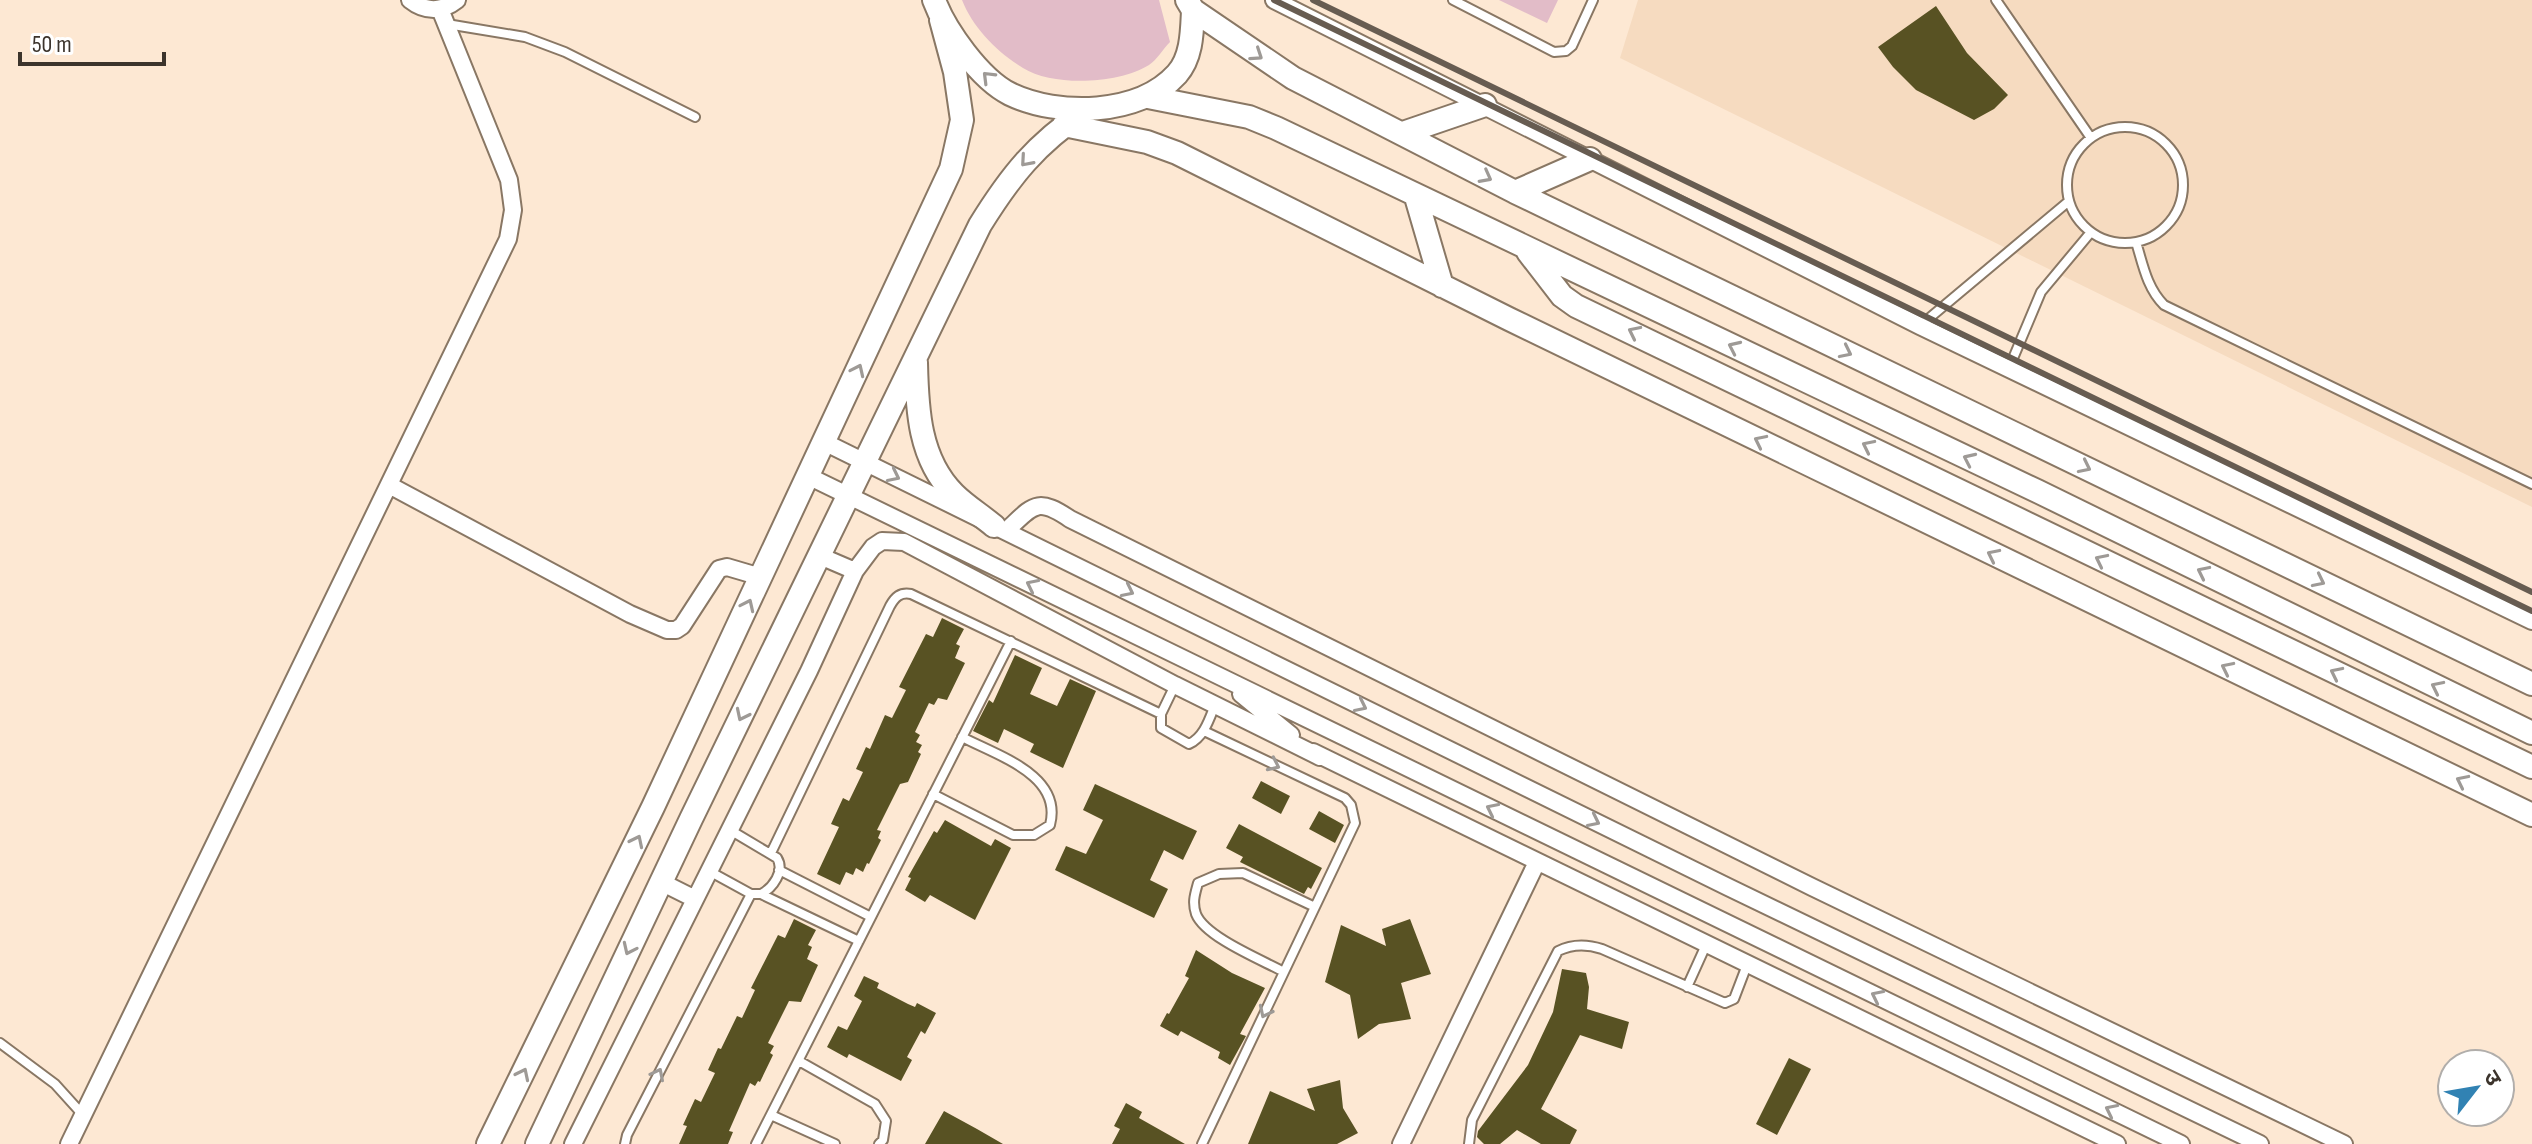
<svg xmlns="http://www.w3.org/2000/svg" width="2532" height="1144" viewBox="0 0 2532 1144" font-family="'Sofia Sans Condensed','Noto Sans Devanagari',sans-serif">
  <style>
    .built { fill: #f6dbc0 }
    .green { fill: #e2bcc8 }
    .building { fill: #585223 }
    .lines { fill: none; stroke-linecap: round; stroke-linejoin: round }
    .lane-casing { stroke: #897764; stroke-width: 12 }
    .street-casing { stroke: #897764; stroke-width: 20 }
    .secondary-casing { stroke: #897764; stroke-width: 26 }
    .lane { stroke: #fff; stroke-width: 8 }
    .street { stroke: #fff; stroke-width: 16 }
    .secondary { stroke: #fff; stroke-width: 22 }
    .rail { stroke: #675c51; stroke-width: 6 }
    .oneway { stroke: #9e9a96 }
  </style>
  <rect width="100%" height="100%" fill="#fde8d3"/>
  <path class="built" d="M1638,0H2532V507L1620,58Z"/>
  <path class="green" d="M962,0H1159L1170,42C1163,49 1157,60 1149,65C1119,84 1053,87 1023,68C997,52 973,28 962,0Z
    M1499,0H1558L1547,23Z"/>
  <path class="building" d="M1936,6L1967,53L2008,95L1994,109L1974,120L1916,90L1893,67L1878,47Z
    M942,618L964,629L956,644L960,646L955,658L965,663L947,700L938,698L934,705L929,703L915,732L920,735L916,742L922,745L918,752L921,754L908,782L900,784L877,830L881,831L878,838L881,840L869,864L867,863L863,872L856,868L853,875L846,872L840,885L817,874L839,827L831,824L843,798L849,801L863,772L856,769L866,747L870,749L885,715L892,718L906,690L899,687L926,634L933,637Z
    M1015,655L1042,668L1030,694L1057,706L1070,679L1096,691L1063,768L1030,752L1034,744L1004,729L998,743L973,731L989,700L993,703Z
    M1261,781L1290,796L1281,814L1252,798Z
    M1095,784L1197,831L1183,860L1164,850L1150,880L1168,889L1154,918L1055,870L1066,846L1086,854L1103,820L1083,810Z
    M1319,811L1344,825L1335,843L1309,829Z
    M945,820L991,846L995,839L1011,848L975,920L930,895L925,902L905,890L911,878L908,877L934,831L937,833Z
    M1239,824L1322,868L1311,889L1308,887L1304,894L1240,862L1243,857L1226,848Z
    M794,919L816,930L808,945L812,947L807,959L818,965L801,1002L789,1001L768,1043L774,1046L770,1053L773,1055L760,1082L758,1081L755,1086L750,1083L729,1131L733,1132L728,1144H679L687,1126L683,1125L695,1099L701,1102L715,1073L708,1070L718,1048L721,1049L737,1016L742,1018L755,990L751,988L778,935L785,938Z
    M1410,919L1431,974L1401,983L1411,1019L1379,1024L1358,1039L1350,995L1325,982L1341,925L1386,946L1382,929Z
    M1196,950L1232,973L1265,988L1240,1034L1246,1036L1230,1065L1218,1058L1220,1052L1181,1031L1178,1036L1160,1026L1167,1013L1169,1014L1189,978L1185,976Z
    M1562,969L1586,973L1589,987L1587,1009L1629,1022L1622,1049L1580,1035L1541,1109L1577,1130L1570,1144H1541L1517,1130L1500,1144H1484L1477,1137L1478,1131L1528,1065L1553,1012Z
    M864,976L879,983L877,988L908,1004L915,1007L917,1003L936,1013L925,1034L921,1031L907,1057L912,1060L901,1081L849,1054L847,1058L827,1047L838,1026L847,1030L862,1001L854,996Z
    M1789,1058L1811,1069L1777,1135L1756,1124Z
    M1340,1080L1343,1108L1358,1133L1337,1144H1248L1270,1091L1315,1111L1307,1089Z
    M1126,1103L1142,1112L1139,1118L1185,1144H1112L1120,1129L1114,1126Z
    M944,1111L977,1129L1003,1144H925Z"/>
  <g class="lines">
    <g class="lane-casing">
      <path id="lane" d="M1453,0L1554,52L1566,51L1572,46L1593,0
        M1996,0L2091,138
        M447,24L525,37L565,52L695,117
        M2067 185a58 58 0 1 1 116 0a58 58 0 1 1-116 0Z
        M2136,242C2143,265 2147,288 2164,305L2532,484
        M1921,325L2069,201
        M2009,368L2041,292L2091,232
        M1161,714V728L1189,744C1204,737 1209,720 1215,705
        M933,794L1013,835H1034L1050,825C1063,775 998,756 962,737
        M771,853L890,606C895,597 900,592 911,594L1161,714L1175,685
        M779,870L871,917
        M709,871L751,894H761C773,888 785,871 777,858L730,830
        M761,894L859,941
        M1284,972C1262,960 1205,937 1196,914C1192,902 1195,894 1198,883L1219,874L1243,873L1315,907
        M1687,987L1706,945
        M0,1043L55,1084L83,1115
        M799,1061L875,1104L886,1121L883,1140L879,1144
        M771,1115L835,1144
        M625,1144L627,1135L751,894
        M756,1144L1011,641
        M1202,1144L1355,823L1351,805L1345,798L1204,731
        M1469,1144L1472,1120L1558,951C1572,944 1587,944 1602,949L1725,1003L1734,999L1747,965"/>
    </g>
    <g class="street-casing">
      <path id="street" d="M410,0C425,12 442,12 457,0
        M1274,0L1920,326L2532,621
        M824,442L1728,887L2260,1144
        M808,476L2181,1144
        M389,485L630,614L667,630H676L682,626L719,569L727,567L761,577
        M1006,531C1033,506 1036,496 1070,519L1812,887L2344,1144
        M820,556L855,571
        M1241,694L1291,735
        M1313,752L2117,1144
        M661,882L695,899
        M69,1144L508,239L513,210L509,180L440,9
        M573,1144L809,671L855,571L873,547L882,541L904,542L1175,685L1320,757
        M1401,1144L1537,862"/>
    </g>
    <g class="secondary-casing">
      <path id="secondary" d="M934,0C945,30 980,79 1010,94C1058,117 1139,116 1177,74C1192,57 1192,32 1193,10
        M1187,0L1193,10L1293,78L1515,192L2532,684
        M1148,97L1249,117L1276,128L2037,491L2532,733
        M1064,125L1147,142L1177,153L1509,319L2532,815
        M1403,133L1485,105
        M1515,192L1590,159
        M1416,197L1442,286
        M1528,252L1562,296L1576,306L2532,767
        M916,363C917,409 919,459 954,494C966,506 981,515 994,526
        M488,1144L653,807L951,169L962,120L955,72L941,20
        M537,1144L691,819L980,225C1011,175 1036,144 1085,111"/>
    </g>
    <use href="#lane" class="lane"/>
    <use href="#street" class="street"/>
    <use href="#secondary" class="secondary"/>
    <path class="rail" d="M1274,0L2532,611
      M1313,0L2532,592"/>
  </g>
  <defs><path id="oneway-chevron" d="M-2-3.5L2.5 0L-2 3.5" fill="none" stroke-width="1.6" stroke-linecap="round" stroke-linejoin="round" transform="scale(2)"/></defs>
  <g class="oneway">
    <use href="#oneway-chevron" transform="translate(1257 55) rotate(34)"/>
    <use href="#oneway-chevron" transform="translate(988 77) rotate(-135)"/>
    <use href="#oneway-chevron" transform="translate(1026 161) rotate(131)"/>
    <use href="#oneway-chevron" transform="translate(1486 177) rotate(28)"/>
    <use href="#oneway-chevron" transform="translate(1634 332) rotate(-154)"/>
    <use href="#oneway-chevron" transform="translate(1734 347) rotate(-155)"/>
    <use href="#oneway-chevron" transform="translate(1846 352) rotate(26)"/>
    <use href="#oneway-chevron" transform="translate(858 370) rotate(-65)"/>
    <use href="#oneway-chevron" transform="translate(1760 441) rotate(-154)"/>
    <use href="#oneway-chevron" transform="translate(1868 446) rotate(-154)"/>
    <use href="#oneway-chevron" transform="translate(1969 459) rotate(-155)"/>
    <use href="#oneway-chevron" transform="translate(2085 467) rotate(26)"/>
    <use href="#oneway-chevron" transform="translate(894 476) rotate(26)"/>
    <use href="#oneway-chevron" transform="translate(1993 555) rotate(-154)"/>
    <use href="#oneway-chevron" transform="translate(2101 560) rotate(-154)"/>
    <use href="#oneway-chevron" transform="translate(2203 572) rotate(-154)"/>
    <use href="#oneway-chevron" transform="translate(2319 581) rotate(26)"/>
    <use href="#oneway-chevron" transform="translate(1032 585) rotate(-154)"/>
    <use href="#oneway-chevron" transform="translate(1128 591) rotate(26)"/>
    <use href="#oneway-chevron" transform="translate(748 605) rotate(-65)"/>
    <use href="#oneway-chevron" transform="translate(2227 668) rotate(-154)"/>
    <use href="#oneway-chevron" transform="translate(2336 673) rotate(-154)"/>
    <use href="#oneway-chevron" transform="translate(2437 687) rotate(-154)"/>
    <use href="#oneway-chevron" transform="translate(1361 706) rotate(26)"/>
    <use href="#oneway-chevron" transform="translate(742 715) rotate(116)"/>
    <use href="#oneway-chevron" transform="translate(1274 765) rotate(25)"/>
    <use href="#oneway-chevron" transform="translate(2462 781) rotate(-154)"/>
    <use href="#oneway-chevron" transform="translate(1492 809) rotate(-154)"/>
    <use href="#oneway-chevron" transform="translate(1594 821) rotate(26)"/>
    <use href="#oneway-chevron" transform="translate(637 841) rotate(-64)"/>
    <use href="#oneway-chevron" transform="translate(629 949) rotate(115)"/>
    <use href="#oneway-chevron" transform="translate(1877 996) rotate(-154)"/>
    <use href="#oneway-chevron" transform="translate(1265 1012) rotate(116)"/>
    <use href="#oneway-chevron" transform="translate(523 1074) rotate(-64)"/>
    <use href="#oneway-chevron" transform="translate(658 1074) rotate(-63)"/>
    <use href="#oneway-chevron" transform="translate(2111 1110) rotate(-154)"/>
  </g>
  <g transform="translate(2476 1088) rotate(59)"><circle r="38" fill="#ffffff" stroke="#b1aeab" stroke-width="2"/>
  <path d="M0-6L14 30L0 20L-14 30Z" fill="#3182b3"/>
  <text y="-12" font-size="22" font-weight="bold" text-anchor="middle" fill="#3c342c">उ</text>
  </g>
  <path d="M20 52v12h144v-12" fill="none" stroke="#3c342c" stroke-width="4"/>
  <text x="32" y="52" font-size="24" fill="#3c342c" stroke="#ffffff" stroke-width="6" paint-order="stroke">50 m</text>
</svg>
